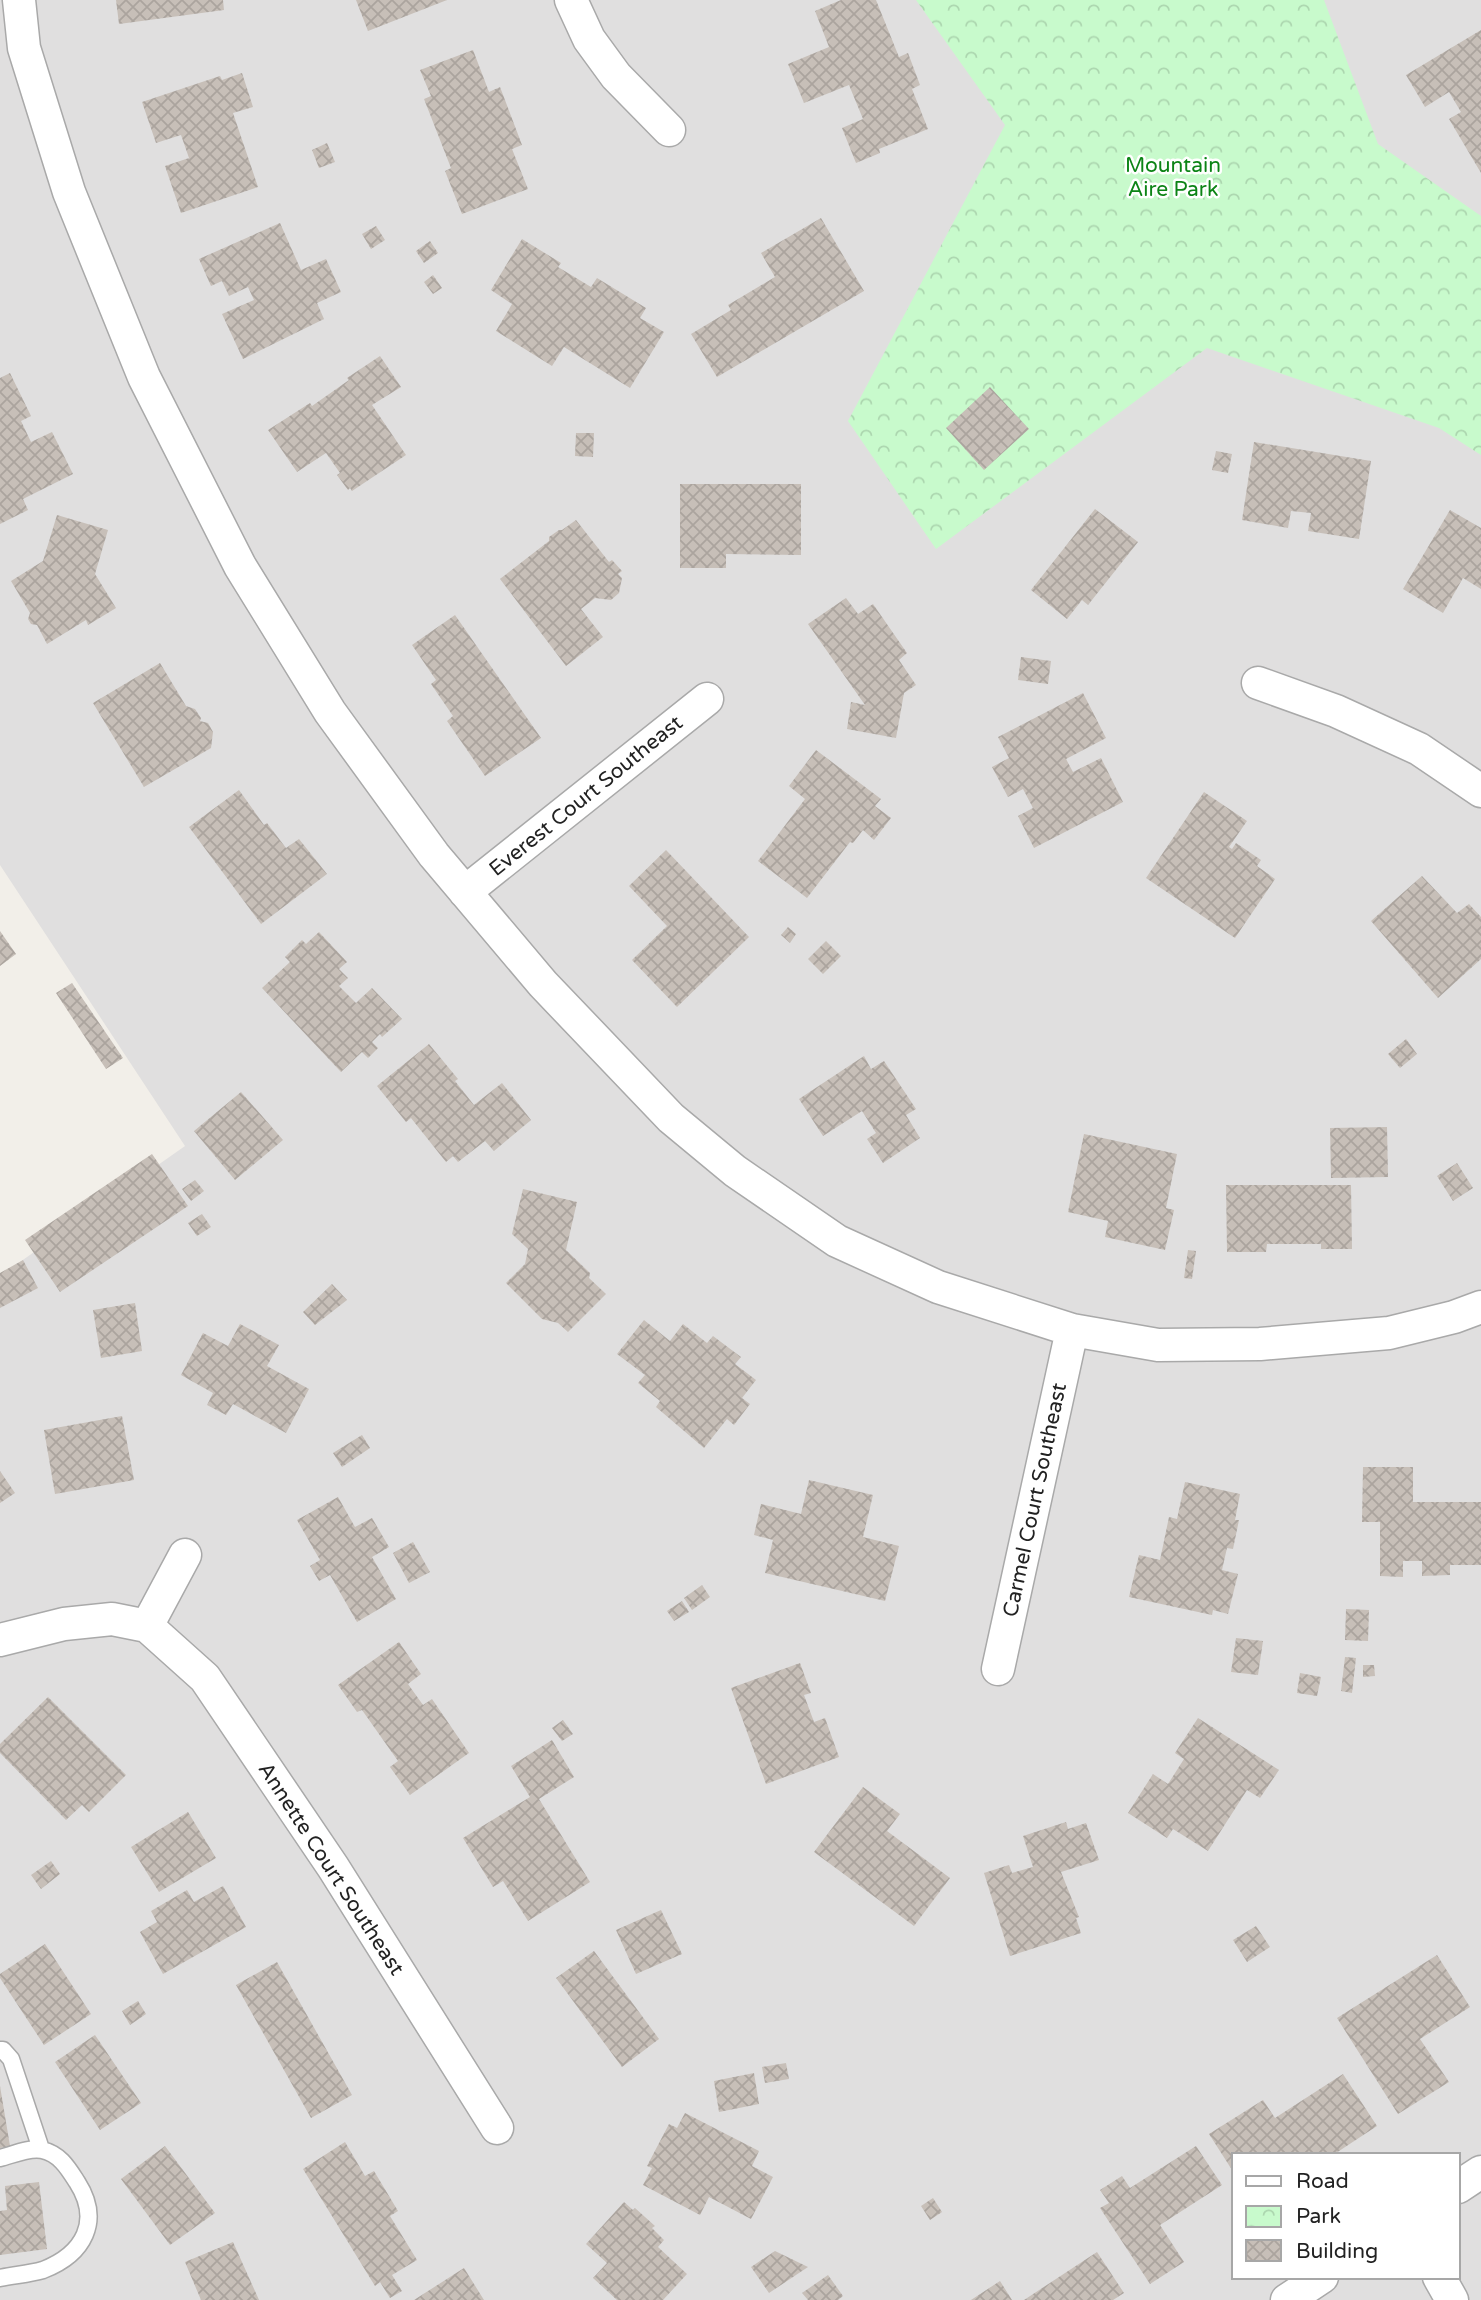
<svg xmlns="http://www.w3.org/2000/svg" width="1481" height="2300" viewBox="0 0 1481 2300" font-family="'Varela Round',sans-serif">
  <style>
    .residential { fill: #e0dfdf; fill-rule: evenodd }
    .park { fill: url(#park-crowns) }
    .building { fill: url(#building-cross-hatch) }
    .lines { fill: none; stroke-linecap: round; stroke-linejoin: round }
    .lane-casing { stroke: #a9a9a9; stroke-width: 19 }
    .street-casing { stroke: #a9a9a9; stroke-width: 35 }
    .lane { stroke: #fff; stroke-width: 16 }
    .street { stroke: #fff; stroke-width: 32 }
    .labels { text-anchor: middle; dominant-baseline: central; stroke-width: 5; stroke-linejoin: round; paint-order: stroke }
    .park-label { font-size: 21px; fill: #0c8416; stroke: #fff }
    .street-label { font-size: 21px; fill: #222; stroke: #fff }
  </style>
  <defs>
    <pattern id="park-crowns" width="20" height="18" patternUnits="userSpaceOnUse" patternTransform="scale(1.75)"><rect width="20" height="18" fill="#c8facc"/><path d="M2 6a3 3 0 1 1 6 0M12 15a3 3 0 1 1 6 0" fill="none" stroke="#acd6af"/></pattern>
    <pattern id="building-cross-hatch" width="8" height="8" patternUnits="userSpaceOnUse" patternTransform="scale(1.75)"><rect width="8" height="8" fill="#c7bfb8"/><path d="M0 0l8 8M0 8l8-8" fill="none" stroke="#aba49e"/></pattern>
  </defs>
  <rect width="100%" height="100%" fill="#f2efe9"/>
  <path class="residential" d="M0,0H1481V2300H0V1276L185,1146L0,865ZM1234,2155H1458V2277H1234Z"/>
  <path class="park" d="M916,0H1324L1378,144L1481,216V455L1439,428L1207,348L936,549L848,421L1005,125Z"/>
  <path class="building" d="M116,0H223L224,10L119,24Z
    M356,0H447L368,31Z
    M841,0H876L899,57L908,53L920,85L912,89L928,129L879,149L880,153L856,163L842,128L863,119L849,85L804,103L788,64L829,47L815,11Z
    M1481,30V173L1449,119L1461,112L1449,92L1425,107L1406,75Z
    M473,50L489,92L500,87L522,145L512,149L528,189L462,214L445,171L451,168L424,99L431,96L420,70Z
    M242,73L253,107L233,113L258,187L181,213L165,166L189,158L181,135L156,143L142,102L220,76L222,80Z
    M327,143L335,162L319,168L312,150Z
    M821,218L864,291L717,377L691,334L731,310L728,305L775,277L761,253Z
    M280,223L301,270L326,259L341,292L317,303L324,319L243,359L222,314L254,300L248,287L229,296L222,281L211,286L199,259Z
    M376,226L385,240L371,249L362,234Z
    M522,239L561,263L558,267L591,287L597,278L646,308L640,318L664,332L630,388L564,347L552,366L496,331L512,304L491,290Z
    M430,241L438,253L424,263L416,251Z
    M433,275L442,288L433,294L424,282Z
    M380,356L401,387L372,405L406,455L352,491L350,488L348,490L337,475L340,473L326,453L297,472L268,430L310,403L312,406L349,380L347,378Z
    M10,373L31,416L21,421L31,442L52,432L73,474L23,499L28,510L0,524V378Z
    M990,387L1029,429L984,470L946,428Z
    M576,433H594L593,457L575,456Z
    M1254,442L1371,461L1359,539L1308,531L1311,513L1291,511L1288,528L1242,520Z
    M1216,451L1232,454L1228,473L1212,470Z
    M680,484H801V555L726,554V568H680Z
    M1095,509L1138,542L1088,605L1082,600L1067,619L1031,590Z
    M1450,510L1481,528V589L1463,578L1443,613L1403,589Z
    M57,515L108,530L95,574L116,608L88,625L86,620L47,644L37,625L31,624L28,619L30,613L11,581L43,561Z
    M576,520L609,562L612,560L622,571L618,574L622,578L619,593L611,600L595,598L581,609L603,637L566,666L500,579L549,541V537L559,530H562Z
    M846,598L858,614L873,604L907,653L899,660L916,685L904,693L896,738L847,729L851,702L865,705L808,624Z
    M455,615L541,738L485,776L447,721L453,716L431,684L436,680L412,645Z
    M1021,657L1051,661L1048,684L1018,680Z
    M160,663L186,706L195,709L201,718L200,721L208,723L213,732L211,748L144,787L93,703Z
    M1083,693L1106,738L1066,759L1073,772L1101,758L1123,802L1034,848L1018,816L1033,808L1023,789L1008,797L992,767L1009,758L998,737Z
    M816,750L881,799L875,806L891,818L874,840L863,830L853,843L850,842L807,898L758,861L805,799L789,786Z
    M239,790L264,825L267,823L286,848L299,839L327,874L261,924L189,827Z
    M1204,792L1247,821L1229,847L1232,849L1236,843L1261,860L1257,866L1275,879L1235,938L1146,878Z
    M666,850L749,937L677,1007L632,960L667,926L629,886Z
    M1422,876L1457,913L1469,904L1481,917V959L1438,998L1371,921Z
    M788,927L796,934L790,943L781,935Z
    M0,931L16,954L0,966Z
    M319,932L347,962L339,969L348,978L339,986L356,1003L372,988L402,1019L382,1037L380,1034L372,1042L378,1048L368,1058L362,1052L341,1072L262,988L290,962L285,957L302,940L306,944Z
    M826,941L841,956L823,974L808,959Z
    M72,983L123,1058L106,1069L56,993Z
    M1406,1039L1417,1054L1400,1068L1388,1054Z
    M429,1044L458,1079L455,1081L474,1105L502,1083L531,1120L494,1151L485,1141L458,1162L453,1156L446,1162L411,1118L406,1122L377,1086Z
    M864,1056L871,1069L884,1061L916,1109L906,1115L920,1138L883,1163L867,1139L876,1133L862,1111L823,1136L799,1099Z
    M241,1092L283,1140L235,1180L194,1131Z
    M1387,1127L1388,1177L1331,1178L1330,1128Z
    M1084,1134L1177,1154L1166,1208L1174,1210L1165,1250L1105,1237L1108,1221L1068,1212Z
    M152,1154L188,1206L60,1292L25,1240Z
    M1457,1163L1473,1188L1453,1201L1437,1176Z
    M195,1180L204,1191L191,1201L182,1189Z
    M1226,1185H1351L1352,1249H1321V1244H1267L1266,1252H1227Z
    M523,1189L577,1202L566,1250L590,1273L589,1278L606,1294L568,1332L558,1323L542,1319L506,1283L525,1264L528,1249L512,1234Z
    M202,1214L211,1227L197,1236L188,1223Z
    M1188,1250L1196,1251L1192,1279L1184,1278Z
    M23,1260L38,1288L0,1308V1273Z
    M332,1284L347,1300L315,1325L303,1312Z
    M135,1303L142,1351L101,1358L93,1310Z
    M644,1320L670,1341L683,1324L707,1343L713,1336L741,1357L735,1364L756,1380L742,1398L750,1404L734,1425L727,1419L704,1448L656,1407L660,1401L638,1383L645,1375L617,1354Z
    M240,1324L279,1345L267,1366L309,1389L286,1433L233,1404L226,1415L207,1405L213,1393L181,1375L203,1333L228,1346Z
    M122,1416L134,1480L55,1494L44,1430Z
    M362,1435L370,1448L342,1467L333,1453Z
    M1363,1467H1413V1502H1481V1565H1450V1575L1422,1576V1561H1403V1577L1380,1576V1522H1362Z
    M0,1471L15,1493L0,1503Z
    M809,1480L873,1495L863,1537L899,1546L885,1601L765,1573L773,1540L754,1535L761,1504L801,1514Z
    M1185,1482L1240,1494L1235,1520H1239L1233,1549L1227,1548L1222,1570L1238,1574L1228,1614L1213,1610L1212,1615L1129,1597L1139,1555L1160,1560L1169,1517L1177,1519Z
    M338,1497L355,1527L372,1518L389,1547L372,1557L396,1599L357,1622L330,1575L319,1581L310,1566L320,1560L297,1520Z
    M413,1542L430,1572L409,1583L393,1553Z
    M702,1585L710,1597L692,1610L684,1598Z
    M682,1601L689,1612L674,1621L667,1611Z
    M1346,1609L1369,1610L1368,1641L1345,1640Z
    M1236,1638L1263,1641L1258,1675L1231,1672Z
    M399,1642L421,1674L408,1684L423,1705L432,1699L469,1753L410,1795L390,1767L398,1761L362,1710L357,1712L338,1685Z
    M1345,1657L1356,1658L1352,1693L1341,1691Z
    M800,1663L811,1693L804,1695L814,1722L825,1718L839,1757L766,1784L731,1688Z
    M1363,1665H1374L1375,1676L1363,1677Z
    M1300,1673L1321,1677L1317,1696L1297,1693Z
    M48,1697L126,1775L89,1812L82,1805L66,1820L0,1753V1744Z
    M1198,1718L1279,1770L1260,1798L1247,1790L1208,1851L1173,1829L1167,1838L1128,1813L1153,1774L1168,1784L1184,1759L1175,1753Z
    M563,1720L573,1734L562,1741L552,1728Z
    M552,1740L574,1777L539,1799L590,1882L528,1921L503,1881L493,1887L463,1838L530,1797L511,1766Z
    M863,1787L900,1814L887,1831L950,1878L914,1926L814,1852Z
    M188,1812L216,1858L159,1892L131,1847Z
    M1066,1822L1068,1829L1086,1823L1099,1860L1061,1872L1079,1917L1076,1918L1081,1933L1010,1956L984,1873L1009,1865L1012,1873L1033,1867L1023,1836Z
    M51,1861L60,1874L41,1889L31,1875Z
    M223,1886L246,1927L163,1974L140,1932L157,1922L151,1911L187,1890L194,1902Z
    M661,1910L682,1954L636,1974L616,1930Z
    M1256,1926L1270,1947L1247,1962L1233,1940Z
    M45,1944L91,2014L44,2045L0,1978V1974Z
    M594,1951L659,2039L622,2067L556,1978Z
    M1437,1955L1470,2007L1420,2039L1449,2082L1398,2114L1337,2018Z
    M277,1962L352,2095L311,2118L236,1985Z
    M138,2001L146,2014L130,2025L122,2011Z
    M95,2035L141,2103L100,2130L55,2062Z
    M786,2063L789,2079L765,2083L762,2067Z
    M754,2073L759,2104L719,2112L714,2081Z
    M1343,2074L1377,2126L1333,2155H1234V2173L1209,2134L1263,2100L1275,2118Z
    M0,2086L10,2146L0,2148Z
    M685,2113L759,2151L752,2166L773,2177L751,2219L709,2197L700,2215L643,2185L652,2168L647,2166L669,2124L677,2128Z
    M345,2142L365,2176L374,2171L398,2211L390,2216L417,2260L392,2275L402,2291L390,2298L380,2282L375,2286L303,2169Z
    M165,2146L215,2213L170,2245L121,2179Z
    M1196,2146L1222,2185L1160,2225L1184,2262L1150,2284L1100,2208L1109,2203L1100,2190L1122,2176L1130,2188Z
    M39,2182L47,2249L0,2255V2211L7,2210L5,2186Z
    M933,2198L942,2212L930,2220L921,2206Z
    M624,2202L633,2210L635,2208L655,2226L652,2228L664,2240L658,2247L687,2274L663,2300H617L593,2278L607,2263L586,2244Z
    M233,2242L259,2300H201L185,2262Z
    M775,2251L808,2267L769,2293L751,2267Z
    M1097,2252L1124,2293L1113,2300H1024Z
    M464,2268L484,2300H414Z
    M828,2275L843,2296L838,2300H808L802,2293Z
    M1000,2281L1012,2300H971Z"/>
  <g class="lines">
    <g class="lane-casing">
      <path id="lane" d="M0,2050H3L11,2059L41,2149
        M0,2158C12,2155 30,2147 42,2150C60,2154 68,2168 77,2182C102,2221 84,2254 43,2270C29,2274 14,2275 0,2278"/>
    </g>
    <g class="street-casing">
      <path id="street" d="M19,0L24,48L69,192L144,377L240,566L330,712L434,855L543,984L671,1118L735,1171L837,1241L938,1287L1072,1330L1158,1345L1260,1344L1389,1333L1454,1317L1481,1307
        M571,0L589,39L616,76L669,130
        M1258,683L1336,711L1419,749L1481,791
        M465,892L707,699
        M185,1555L147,1626L205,1678L333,1867L497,2128
        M0,1640L64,1624L112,1619L147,1626
        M998,1669L1072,1330
        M1458,2187L1481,2172
        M1439,2277L1452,2300
        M1287,2300L1322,2277"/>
    </g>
    <use href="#lane" class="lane"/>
    <use href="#street" class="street"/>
  </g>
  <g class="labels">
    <g class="park-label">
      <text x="1173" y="165">Mountain<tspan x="1173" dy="24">Aire Park</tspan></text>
    </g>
    <g class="street-label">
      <text transform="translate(586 796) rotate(-39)">Everest Court Southeast</text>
      <text transform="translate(1035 1500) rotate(-78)">Carmel Court Southeast</text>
      <text transform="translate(331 1869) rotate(57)">Annette Court Southeast</text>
    </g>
  </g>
  <rect x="1232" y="2153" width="228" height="126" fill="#ffffff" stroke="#a7a7a7" stroke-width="2"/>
  <rect x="1246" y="2176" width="35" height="10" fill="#ffffff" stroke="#a7a7a7" stroke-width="2"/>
  <text x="1296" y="2188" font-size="21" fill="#222222">Road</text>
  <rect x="1246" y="2206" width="35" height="21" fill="url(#park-crowns)" stroke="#a7a7a7" stroke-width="2"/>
  <text x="1296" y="2223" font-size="21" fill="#222222">Park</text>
  <rect x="1246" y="2240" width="35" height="21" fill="url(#building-cross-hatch)" stroke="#a7a7a7" stroke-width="2"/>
  <text x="1296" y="2258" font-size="21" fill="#222222">Building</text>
</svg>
